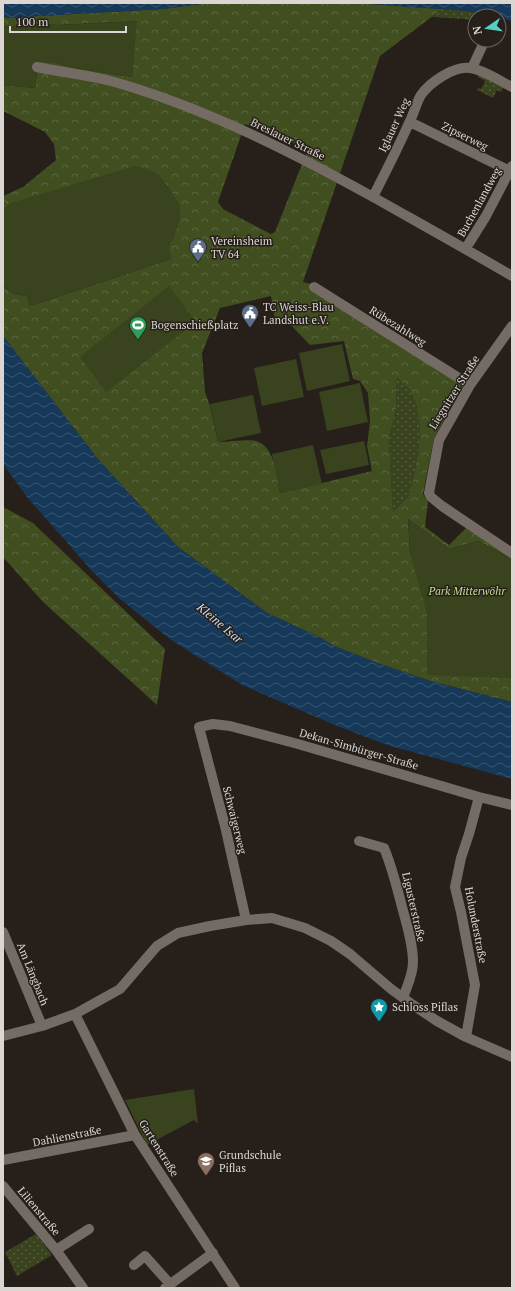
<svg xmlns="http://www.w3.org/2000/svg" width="515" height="1291" viewBox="0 0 515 1291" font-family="'PT Serif',serif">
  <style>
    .grass { fill: url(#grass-dots) }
    .forest { fill: url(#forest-crowns); fill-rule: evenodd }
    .park { fill: #39441e }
    .water { fill: url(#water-waves) }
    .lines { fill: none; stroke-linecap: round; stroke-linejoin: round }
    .minor { stroke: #736b64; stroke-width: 10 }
    .labels { text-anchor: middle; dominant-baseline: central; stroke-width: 3; stroke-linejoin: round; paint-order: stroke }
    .street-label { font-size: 11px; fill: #dbd6d2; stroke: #261f1a }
    .poi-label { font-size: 11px; fill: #dbd6d2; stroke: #261f1a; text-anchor: start }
    .park-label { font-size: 11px; font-style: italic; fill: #c3dc92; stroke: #261f1a }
    .water-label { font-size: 12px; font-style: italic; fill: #c7ddf4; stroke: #261f1a }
  </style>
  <defs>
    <pattern id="grass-dots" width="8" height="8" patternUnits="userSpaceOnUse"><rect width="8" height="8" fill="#39441e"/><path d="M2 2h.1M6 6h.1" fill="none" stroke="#555e3e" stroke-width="1.8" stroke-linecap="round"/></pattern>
    <pattern id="forest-crowns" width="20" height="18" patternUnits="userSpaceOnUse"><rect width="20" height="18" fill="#404e20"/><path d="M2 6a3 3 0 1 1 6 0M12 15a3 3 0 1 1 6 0" fill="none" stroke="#5b6740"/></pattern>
    <pattern id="water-waves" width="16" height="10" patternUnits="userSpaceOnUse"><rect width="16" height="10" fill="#16395a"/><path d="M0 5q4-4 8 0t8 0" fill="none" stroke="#375571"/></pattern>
  </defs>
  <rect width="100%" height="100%" fill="#261f1a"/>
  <path class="grass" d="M442,9L468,11L491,16H475V22L465,19L432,17Z
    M479,74L504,87L501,92L497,90L493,98L477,90L478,88L481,89L485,81L478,77Z
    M397,378L410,390L417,407L420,429L418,454L413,480L408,497L393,511L389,438L396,409Z
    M36,1234L52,1255L17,1276L5,1252Z"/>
  <path class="forest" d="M208,3H356L442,9L380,56L303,282L315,285L463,385L434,438L423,494L428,502L425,527L449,545L466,528L512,556V559L478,541L449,549L408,519L410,553L512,672V702L430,681L383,665L334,646L321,638L267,613L178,547L97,458L3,336V286L14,294L27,296L30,306L171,259L168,246L175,235L11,203L3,210V196L23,187L56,160L54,144L45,132L3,111V85L35,88L38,63H56L74,68L132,77L136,21L58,25L33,24L3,27V18L162,9ZM245,124L308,149L275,232L271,234L223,209L218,202ZM271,296L275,320L287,321L310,345L344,341L353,379L360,381L368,393L370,421L367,446L372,471L280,493C277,477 275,446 256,441C251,439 226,442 218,442L210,406L205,392L202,353L220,308ZM397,378L410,390L417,407L420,429L418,454L413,480L408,497L393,511L389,438L396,409Z
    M3,507L33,523L165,649L157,705L43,602L3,557Z"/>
  <path class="park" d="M137,21L132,77L74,68L56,63H38L35,88L3,85V27L33,24L58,25Z
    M135,166L144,168L158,174L170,189L180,205V218L175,235L168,246L172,259L30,306L27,296L14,294L4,286L3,210L11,203Z
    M169,286L196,322L106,392L80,357Z
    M342,344L350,381L307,391L299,353Z
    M296,359L304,397L262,406L254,368Z
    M360,383L368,422L327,431L319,392Z
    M253,395L261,433L218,442L210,404Z
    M364,441L369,465L326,474L320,450Z
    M313,445L322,484L280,493L272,454Z
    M408,519L449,549L478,541L512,559V678L427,675V614L410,553Z
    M194,1089L198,1124L194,1120L147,1145L125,1100Z"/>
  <path class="water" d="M3,3H208L162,9L3,18Z
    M356,3H512V21L499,18V16H491L468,11Z
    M3,336L97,458L178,547L267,613L321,638L334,646L383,665L430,681L512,702V779L387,745L337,726L242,685L171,640L120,599L93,572L27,497L3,464Z"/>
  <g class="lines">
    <path class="minor" d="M37,67C61,72 87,75 111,81C203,107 290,151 373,197C419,223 466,249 512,276
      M472,68L485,40
      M410,122L510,171
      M373,197C385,173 398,148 409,123C414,114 416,103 421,95C430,82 454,66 470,68C484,70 500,81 512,87
      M466,248L486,216L512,166
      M314,287L470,385
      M512,326L470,385L439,440L429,493L431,497L442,506L512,553
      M359,841L384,848C392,867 397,887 402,907C407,925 413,944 413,962C413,975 407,986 403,998
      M246,920L225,826L199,727L213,724L230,726L298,744L479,797L512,805
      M3,932L42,1026
      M75,1014L135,1135L235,1288
      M3,1036L42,1026L75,1014L120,989L157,946L178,933L210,926L246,920L272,918L305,928L331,941L350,954L391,989L413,1005L437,1021L466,1037L512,1057
      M466,1037L475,985L461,912L455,887L461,858L469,834L479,797
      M3,1160L135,1135
      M3,1186L56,1250L83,1288
      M56,1250L89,1229
      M134,1265L145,1256L170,1284
      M165,1288L213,1253"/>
  </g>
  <defs>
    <g id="civic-pin" transform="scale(0.9)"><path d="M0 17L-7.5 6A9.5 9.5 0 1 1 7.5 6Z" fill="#5c6f8a" stroke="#261f1a"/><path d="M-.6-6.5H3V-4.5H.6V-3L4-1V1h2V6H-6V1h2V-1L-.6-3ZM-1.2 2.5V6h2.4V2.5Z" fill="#fff"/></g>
    <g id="stadium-pin" transform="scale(0.9)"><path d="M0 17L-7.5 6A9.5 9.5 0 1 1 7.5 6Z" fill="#2e9e5b" stroke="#261f1a"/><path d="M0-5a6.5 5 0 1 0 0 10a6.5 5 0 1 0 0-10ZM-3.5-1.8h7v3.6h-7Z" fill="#fff"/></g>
    <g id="sight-pin" transform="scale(0.9)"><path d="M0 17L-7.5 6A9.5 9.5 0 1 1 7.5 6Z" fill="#0f9aa8" stroke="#261f1a"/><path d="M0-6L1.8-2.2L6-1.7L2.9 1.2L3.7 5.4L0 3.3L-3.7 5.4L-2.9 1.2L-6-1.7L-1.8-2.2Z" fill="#fff"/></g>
    <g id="school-pin" transform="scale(0.9)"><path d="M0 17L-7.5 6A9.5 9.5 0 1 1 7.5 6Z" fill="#8d6e63" stroke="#261f1a"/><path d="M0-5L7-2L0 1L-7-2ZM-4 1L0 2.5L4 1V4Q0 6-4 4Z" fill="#fff"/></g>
  </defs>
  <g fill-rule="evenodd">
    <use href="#civic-pin" x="198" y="247"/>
    <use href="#civic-pin" x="250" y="313"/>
    <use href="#stadium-pin" x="138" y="325"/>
    <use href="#sight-pin" x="379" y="1007"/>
    <use href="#school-pin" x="206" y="1161"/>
  </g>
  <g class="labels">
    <g class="street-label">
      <text transform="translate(394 125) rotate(-65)">Iglauer Weg</text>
      <text transform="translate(465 136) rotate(26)">Zipserweg</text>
      <text transform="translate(288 139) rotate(26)">Breslauer Straße</text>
      <text transform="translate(479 202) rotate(-61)">Buchenlandweg</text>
      <text transform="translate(398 326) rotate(32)">Rübezahlweg</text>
      <text transform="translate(454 392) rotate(-58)">Liegnitzer Straße</text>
      <text transform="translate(359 749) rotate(16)">Dekan-Simbürger-Straße</text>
      <text transform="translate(235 820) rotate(76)">Schwaigerweg</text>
      <text transform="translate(414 907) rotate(77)">Ligusterstraße</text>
      <text transform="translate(476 925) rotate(79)">Holunderstraße</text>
      <text transform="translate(33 974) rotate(68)">Am Längbach</text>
      <text transform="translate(67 1136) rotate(-11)">Dahlienstraße</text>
      <text transform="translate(159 1148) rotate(58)">Gartenstraße</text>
      <text transform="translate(39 1211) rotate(50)">Lilienstraße</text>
    </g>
    <g class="poi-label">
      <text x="211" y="241">Vereinsheim<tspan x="211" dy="13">TV 64</tspan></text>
      <text x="263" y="307">TC Weiss-Blau<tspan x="263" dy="13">Landshut e.V.</tspan></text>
      <text x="151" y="325">Bogenschießplatz</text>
      <text x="392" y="1007">Schloss Piflas</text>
      <text x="219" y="1155">Grundschule<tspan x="219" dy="13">Piflas</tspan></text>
    </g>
    <g class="park-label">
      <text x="467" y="591">Park Mitterwöhr</text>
    </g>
    <g class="water-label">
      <text transform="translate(220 623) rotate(40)">Kleine Isar</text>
    </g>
  </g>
  <rect width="515" height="1291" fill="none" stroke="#dbd6d2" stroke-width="8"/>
  <g transform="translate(487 28) rotate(257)"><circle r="19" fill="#261f1a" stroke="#6e6864"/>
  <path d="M0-3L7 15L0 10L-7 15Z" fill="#57cec2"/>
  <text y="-6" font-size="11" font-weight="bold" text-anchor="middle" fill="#dbd6d2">N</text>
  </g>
  <path d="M10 26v6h116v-6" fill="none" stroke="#dbd6d2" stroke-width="2"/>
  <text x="16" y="26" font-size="12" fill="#dbd6d2" stroke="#261f1a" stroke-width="3" paint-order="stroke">100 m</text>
</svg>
